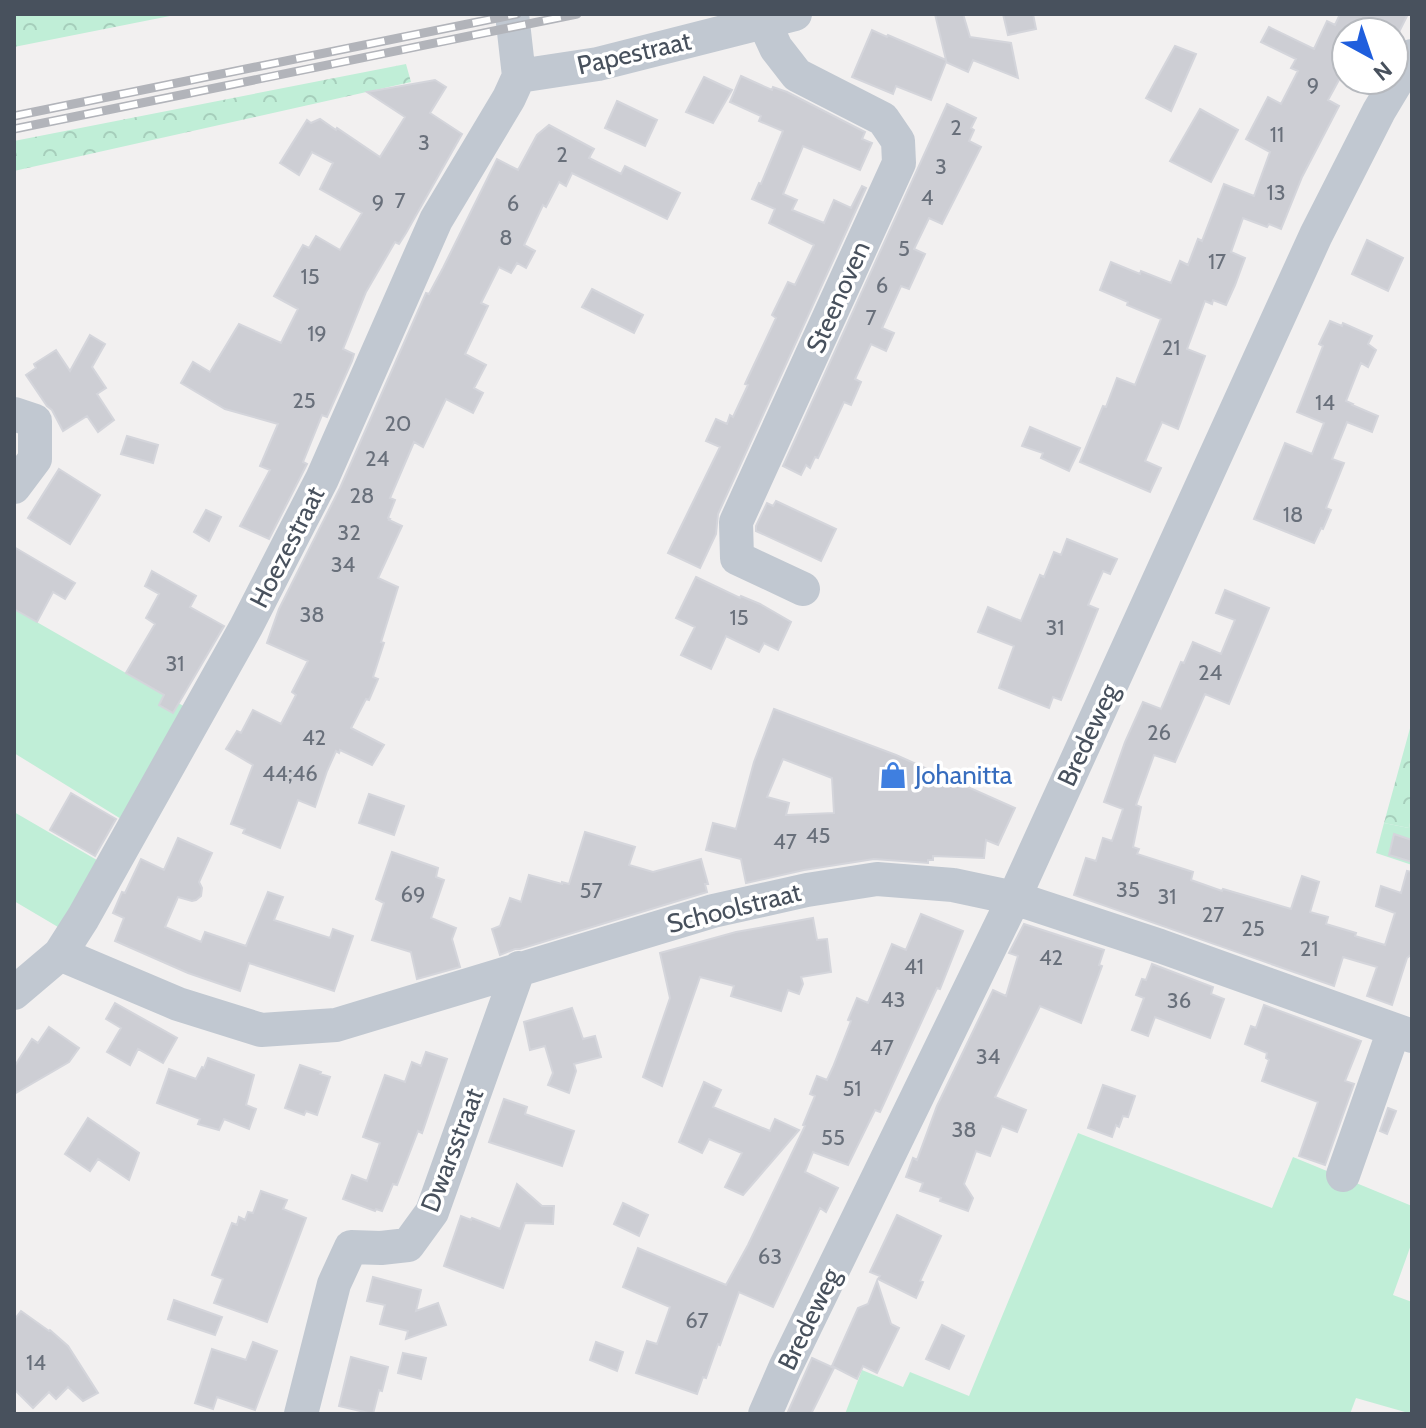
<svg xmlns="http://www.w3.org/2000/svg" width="1426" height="1428" viewBox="0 0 1426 1428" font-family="Cabin,sans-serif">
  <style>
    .green { fill: #c0eed7 }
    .forest { fill: url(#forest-crowns) }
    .building { fill: #cdced4; stroke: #d4d5db; stroke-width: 2; fill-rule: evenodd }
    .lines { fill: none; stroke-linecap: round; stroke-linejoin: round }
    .minor { stroke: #c1c8d1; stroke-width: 34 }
    .rail-casing { stroke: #b2b4ba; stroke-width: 9 }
    .rail { stroke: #fff; stroke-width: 6; stroke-dasharray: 18; stroke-linecap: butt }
    .labels { text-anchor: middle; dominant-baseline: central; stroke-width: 7; stroke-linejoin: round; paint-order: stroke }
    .number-label { font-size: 22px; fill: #69707b }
    .street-label { font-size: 26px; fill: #48515d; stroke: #fff }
    .shop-label { font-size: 26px; fill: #366cbe; stroke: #fff; text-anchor: start }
  </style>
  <defs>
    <pattern id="forest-crowns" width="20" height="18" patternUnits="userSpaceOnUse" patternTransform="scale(2)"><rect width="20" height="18" fill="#c0eed7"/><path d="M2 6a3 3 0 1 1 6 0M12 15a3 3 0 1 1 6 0" fill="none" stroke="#a6cebb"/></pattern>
  </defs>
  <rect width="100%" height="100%" fill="#f2f0f0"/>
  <path class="green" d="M14,609L187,708L126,822L14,753Z
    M14,812L102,863L58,927L14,901Z
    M1412,812V865L1376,853L1384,823L1409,828Z
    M1078,1133L1272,1208L1293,1157L1412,1206V1242L1393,1295L1412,1302V1414L1356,1398L1350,1414H845L862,1370L903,1387L910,1372L969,1396Z"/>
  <path class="forest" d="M14,14H180L14,47Z
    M406,64L411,82L14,171V141Z
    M1412,721V812L1409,828L1384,823Z"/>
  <path class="building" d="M935,14H963L970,37L1011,43L1018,78L973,60L968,72L946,62L931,100L896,86L893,94L852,77L872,30L887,37L888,35L946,60Z
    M1003,14H1033L1036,29L1008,35Z
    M1340,14H1408L1399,32H1346V67L1328,100L1339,106L1302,177L1281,229L1269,224L1267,227L1243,218L1231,252L1245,258L1235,285L1226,305L1213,300L1212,304L1205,301L1187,349L1205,356L1178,429L1162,422L1145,461L1161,468L1150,492L1080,462L1103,406L1106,407L1117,378L1135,385L1161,319L1127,305L1128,302L1100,290L1111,262L1140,274L1141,271L1171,283L1180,261L1188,265L1198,239L1202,241L1224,184L1254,196L1270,152L1246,139L1268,97L1281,104L1298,71L1291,68L1296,59L1261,42L1269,27L1314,49L1327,21L1335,25Z
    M1175,46L1196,54L1171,111L1146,98Z
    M741,76L772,90L773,87L787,92L865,132L862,139L872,143L860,170L803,146L783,194L797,200L792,210L824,223L834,200L851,208L862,186L866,188L718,514L716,534L700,568L668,553L720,447L706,441L716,419L727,424L730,415L733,417L748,385L745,384L776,318L772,315L788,282L795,285L814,245L769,223L775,209L752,199L759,183L761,184L783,131L759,121L761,116L730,102Z
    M704,77L732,90L713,123L686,112Z
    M435,80L446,87L430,113L462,134L406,233L399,244L395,242L366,292L343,349L354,354L352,361L327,417L322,415L303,462L307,464L269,539L240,526L270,470L260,466L278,424L225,409L181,383L193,362L210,372L239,324L281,343L298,309L274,296L303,245L309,248L316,236L340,250L362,213L320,189L333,163L312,152L299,175L280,163L307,120L311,123L320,119L336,130L337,128L380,157L405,117L367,92Z
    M617,101L657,120L645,146L605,128Z
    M947,104L976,118L971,128L974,130L969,141L981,147L942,224L929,218L914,249L925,254L909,289L901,286L882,328L894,333L886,351L871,344L855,379L861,382L851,405L844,402L818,458L815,457L810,468L806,465L801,475L783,466Z
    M1200,109L1238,130L1211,182L1170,161Z
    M549,125L594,149L589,158L621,174L625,166L680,193L667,219L572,173L566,186L559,182L546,207L543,205L524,245L535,251L526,268L517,263L511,273L499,267L481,303L488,306L465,354L486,365L474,388L483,393L473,413L446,399L423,447L414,442L390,498L395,500L388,518L390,519L389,520L402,526L378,578L398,587L381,642L384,643L373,677L378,679L369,700L366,699L351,728L384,745L372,765L340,750L339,753L336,751L327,771L315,807L298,800L280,848L243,833L245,829L231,824L253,765L226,749L237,731L241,733L253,710L281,724L296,695L292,692L308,661L267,643L279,609L340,488L426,293L429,294L443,268L497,159L518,170L537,135Z
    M1367,240L1403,258L1388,291L1352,274Z
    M592,289L643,315L634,333L582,307Z
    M1330,321L1342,326L1343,323L1372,336L1368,344L1376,350L1368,367L1361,363L1346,401L1353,404L1352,405L1378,416L1372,432L1347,422L1332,459L1344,463L1326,508L1331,510L1323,529L1321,528L1314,543L1254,519L1285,443L1312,454L1324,423L1297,412L1323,346L1319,344Z
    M90,335L105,344L92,367L106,388L97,394L114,420L98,432L87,416L63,431L52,410L47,406L26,375L36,368L34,364L56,350L70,371Z
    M1030,427L1080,448L1069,471L1041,458L1043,453L1022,446Z
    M127,436L158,445L153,463L121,454Z
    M59,469L100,495L70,544L28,518Z
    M776,501L836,529L821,561L756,531V526L767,503L773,506Z
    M206,510L221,517L209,541L194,532Z
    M1067,539L1117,559L1110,574L1103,571L1088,605L1098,609L1061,700L1053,697L1049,708L999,688L1014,646L978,632L988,607L1021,621L1040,575L1044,577L1054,552L1061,555Z
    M14,547L75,583L65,599L53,592L37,622L14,609Z
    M152,571L196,596L190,607L224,626L173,713L159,705L164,695L126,673L155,624L146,618L159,594L145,586Z
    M696,577L740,598L741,596L760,604L791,622L778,650L764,643L759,652L726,636L711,669L681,655L695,627L676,618Z
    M1225,590L1269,608L1229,704L1205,694L1175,762L1154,755L1136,805L1141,807L1133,847L1139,849L1137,854L1193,872L1191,880L1222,891L1223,889L1291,909L1302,876L1319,882L1310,912L1328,917L1326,924L1356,933L1355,936L1385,945L1395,913L1376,906L1381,886L1401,893L1407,871L1412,872V954L1407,958L1392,1005L1367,996L1377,967L1343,957L1334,986L1074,895L1086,858L1096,861L1103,838L1112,841L1123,809L1104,802L1125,742L1143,702L1161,709L1181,662L1184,663L1193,642L1221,654L1235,620L1216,613Z
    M774,709L896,755L1015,808L998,845L986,840L984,858L933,856V860H928V863L874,859L804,870L746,883L741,859L706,850L713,823L736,829L754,762ZM783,759L832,778L834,813L786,815L789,803L767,797Z
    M71,793L116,819L95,856L50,830Z
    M369,794L404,806L394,835L359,823Z
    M585,832L635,847L629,865L653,872L701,859L708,884H705L707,892L520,949H515L500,955L492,929L500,926L510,898L521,902L529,875L562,884V882L569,884Z
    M1394,834L1412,840V862L1389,855Z
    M178,838L212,853L199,882L202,888L201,896L196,900L192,901L178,897L165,927L201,942L205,932L246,946L268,892L283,897L274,920L330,938L333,929L353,936L334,991L249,963L240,991L188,973L115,941L124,918L113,913L122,892L125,893L141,859L164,870Z
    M392,852L438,868L436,877L444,880L431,918L456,928L452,939L460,967L417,979L411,952L372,940L384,903L376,899Z
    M921,914L963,931L940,989L937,988L880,1112L875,1110L848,1165L813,1152L805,1172L838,1188L826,1212L820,1208L773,1307L739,1292L720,1345L718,1344L706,1378L703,1377L697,1394L636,1373L647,1341L657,1344L670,1307L623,1287L638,1248L726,1285L748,1245L805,1126L803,1125L815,1096L810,1094L817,1076L827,1080L833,1067L851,1021L848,1020L857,998L868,1003L892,944L906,950Z
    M813,918L817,940L827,939L831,972L801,977L803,984L799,994L788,990L781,1011L731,996L734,986L700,977L662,1086L643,1077L670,998L660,953L736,932Z
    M1024,924L1104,950L1099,965L1102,966L1081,1023L1040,1006L995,1097L1026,1110L1017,1132L1002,1126L990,1156L976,1151L964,1184L973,1198L968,1211L940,1201L941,1198L920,1191L923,1183L906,1177L913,1158L917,1160L937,1106L993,990L1006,996L1018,956L1009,953Z
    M1152,964L1213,987L1211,994L1224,999L1210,1038L1155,1017L1148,1036L1132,1030L1144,998L1136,995L1142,979L1146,980Z
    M115,1003L177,1038L163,1063L138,1049L130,1065L107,1052L121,1028L106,1019Z
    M1264,1005L1361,1041L1345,1081L1354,1084L1325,1165L1299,1156L1318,1102L1262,1081L1269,1060L1266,1058L1267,1053L1245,1044L1251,1026L1256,1028Z
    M572,1008L583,1039L595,1036L601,1057L574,1064L576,1071L569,1093L548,1085L553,1073L545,1046L530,1050L524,1022Z
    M49,1027L79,1048L69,1062L14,1094V1067L32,1039L38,1043Z
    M426,1052L447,1059L422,1133L418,1131L397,1185L393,1184L382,1211L376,1209L375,1211L343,1199L352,1175L367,1181L380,1143L363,1137L385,1075L405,1082L412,1062L421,1066Z
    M208,1058L254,1075L246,1105L256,1109L249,1129L224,1119L219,1130L198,1124L200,1119L157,1103L169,1069L196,1079L202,1067L204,1068Z
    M300,1065L321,1072L320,1074L330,1077L317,1115L306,1111L304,1115L285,1108Z
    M704,1082L721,1090L713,1107L770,1131L775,1119L799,1130L743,1195L725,1187L742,1153L709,1139L702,1153L679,1142Z
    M1103,1085L1135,1096L1128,1117L1123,1116L1119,1127L1116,1125L1112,1137L1088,1128Z
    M504,1099L527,1107L525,1114L574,1131L562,1166L489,1142Z
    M1388,1108L1396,1111L1387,1134L1380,1131Z
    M88,1118L139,1153L129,1180L98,1159L90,1171L65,1154Z
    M517,1184L542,1206H554L553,1224L525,1223L503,1288L444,1266L461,1216L471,1220L472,1218L500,1229Z
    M261,1191L287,1200L283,1209L306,1218L267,1322L214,1303L223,1279L212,1275L232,1223L237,1225L239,1217L245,1220L248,1212L253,1213Z
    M623,1203L648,1215L639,1236L614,1224Z
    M897,1215L941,1236L920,1281L923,1282L916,1298L878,1279L880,1276L870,1272Z
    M373,1277L421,1290L416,1311L438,1303L446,1325L406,1339L408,1331L380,1324L385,1305L367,1301Z
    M877,1281L891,1324L899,1328L877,1373L863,1366L857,1379L832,1366L858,1308L868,1304Z
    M174,1300L222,1317L215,1335L168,1319Z
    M21,1311L49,1331L50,1330L68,1346L98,1393L83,1401L68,1387L56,1399L49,1392L33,1408L14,1389V1320Z
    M942,1325L964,1336L949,1369L926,1359Z
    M253,1342L277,1351L255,1410L217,1397L213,1409L195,1403L212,1349L246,1360Z
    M596,1342L623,1352L617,1371L590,1360Z
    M403,1353L426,1358L421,1379L398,1373Z
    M351,1357L388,1367L382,1391L379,1390L373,1414L339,1406Z
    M812,1358L834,1368L811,1414H787Z"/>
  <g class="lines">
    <path class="minor" d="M764,22L776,48L797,75L883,119L898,141L899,163L736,522L737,558L803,589
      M519,76L598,64L795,14
      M14,414L35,421V459L14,487
      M60,954L178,1004L261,1030L336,1025L713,911L807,890L877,879L953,885L1014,898L1160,946L1412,1036
      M14,993L60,954L83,918L246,627L322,479L436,220L509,98L519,76L512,14
      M1343,1175L1394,1030
      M301,1414L334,1284L351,1247L381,1248L408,1245L432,1212L519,968
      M765,1414L785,1368L1014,898L1316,235L1379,111L1412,56"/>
    <g class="rail-casing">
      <path id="rail" d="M14,116L517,14
        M14,129L577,14"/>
    </g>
    <use href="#rail" class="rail"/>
  </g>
  <defs>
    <g id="shop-bare" transform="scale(2.16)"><path d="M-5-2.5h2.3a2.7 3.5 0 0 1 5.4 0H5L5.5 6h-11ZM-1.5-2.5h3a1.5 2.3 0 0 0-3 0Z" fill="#3f7fe0" stroke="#fff" stroke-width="2.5" paint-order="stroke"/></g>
  </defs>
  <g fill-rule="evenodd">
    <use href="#shop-bare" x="893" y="775"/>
  </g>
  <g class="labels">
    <g class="number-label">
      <text x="1313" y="85">9</text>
      <text x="956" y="127">2</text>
      <text x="1277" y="134">11</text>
      <text x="424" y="142">3</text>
      <text x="562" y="154">2</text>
      <text x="941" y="166">3</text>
      <text x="1276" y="192">13</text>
      <text x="927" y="197">4</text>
      <text x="400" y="200">7</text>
      <text x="378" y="202">9</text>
      <text x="513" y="203">6</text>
      <text x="506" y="237">8</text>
      <text x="904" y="248">5</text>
      <text x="1217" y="261">17</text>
      <text x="310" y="276">15</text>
      <text x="882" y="285">6</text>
      <text x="871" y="317">7</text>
      <text x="317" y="333">19</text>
      <text x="1171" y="347">21</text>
      <text x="304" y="400">25</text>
      <text x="1325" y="402">14</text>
      <text x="398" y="423">20</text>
      <text x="377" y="458">24</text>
      <text x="362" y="495">28</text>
      <text x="1293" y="514">18</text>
      <text x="349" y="532">32</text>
      <text x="343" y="564">34</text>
      <text x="312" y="614">38</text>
      <text x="739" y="617">15</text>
      <text x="1055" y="627">31</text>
      <text x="175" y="663">31</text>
      <text x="1210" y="672">24</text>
      <text x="1159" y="732">26</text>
      <text x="314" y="737">42</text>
      <text x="290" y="773">44;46</text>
      <text x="818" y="835">45</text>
      <text x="785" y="841">47</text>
      <text x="1128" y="889">35</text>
      <text x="591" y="890">57</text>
      <text x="413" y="894">69</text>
      <text x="1167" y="896">31</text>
      <text x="1213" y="914">27</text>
      <text x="1253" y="928">25</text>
      <text x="1309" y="948">21</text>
      <text x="1051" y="957">42</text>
      <text x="914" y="966">41</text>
      <text x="893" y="999">43</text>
      <text x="1179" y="1000">36</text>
      <text x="882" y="1047">47</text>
      <text x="988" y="1056">34</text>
      <text x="852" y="1088">51</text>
      <text x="964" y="1129">38</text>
      <text x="833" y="1137">55</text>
      <text x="770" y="1256">63</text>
      <text x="697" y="1320">67</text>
      <text x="36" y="1362">14</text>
    </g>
    <g class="street-label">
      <text transform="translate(634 53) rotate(-13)">Papestraat</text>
      <text transform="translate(838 297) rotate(-66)">Steenoven</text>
      <text transform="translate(287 547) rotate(-63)">Hoezestraat</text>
      <text transform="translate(1088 735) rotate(-65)">Bredeweg</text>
      <text transform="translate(734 908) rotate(-14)">Schoolstraat</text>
      <text transform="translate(452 1150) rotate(-69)">Dwarsstraat</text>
      <text transform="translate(809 1319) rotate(-64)">Bredeweg</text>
    </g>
    <g class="shop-label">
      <text x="915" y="775">Johanitta</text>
    </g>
  </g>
  <rect width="1426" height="1428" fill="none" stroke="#48515d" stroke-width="32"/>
  <g transform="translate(1370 56) rotate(140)"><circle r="38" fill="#ffffff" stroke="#b6b9be" stroke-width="2"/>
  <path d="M0-6L14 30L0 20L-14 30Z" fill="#1f5edd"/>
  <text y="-12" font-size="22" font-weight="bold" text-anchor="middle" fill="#48515d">N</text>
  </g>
</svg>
